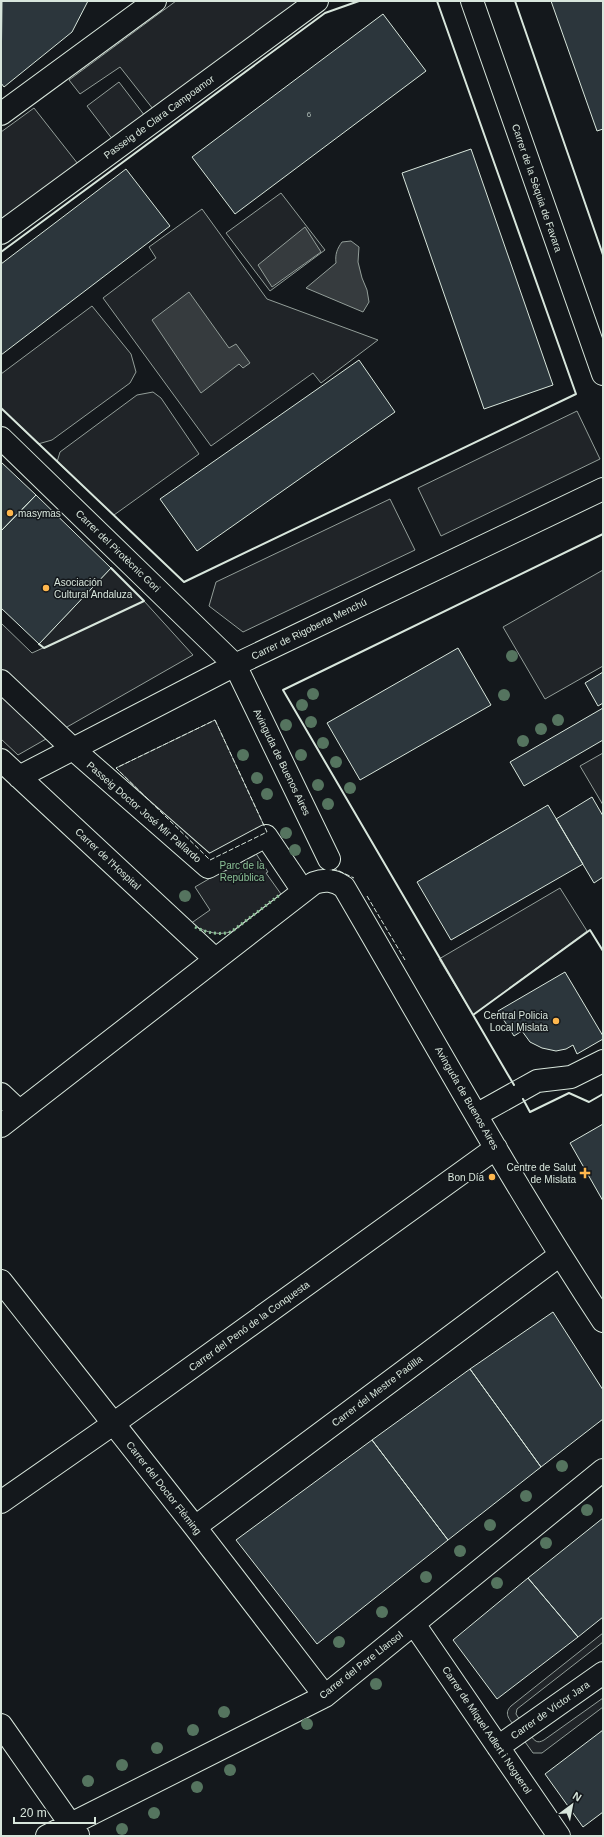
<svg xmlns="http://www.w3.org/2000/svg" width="604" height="1837" viewBox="0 0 604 1837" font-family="Arial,sans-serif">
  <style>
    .green { fill: #202428; stroke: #939e99 }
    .water { fill: #363b3e; stroke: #939e99 }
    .building { fill: #2c363c; stroke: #d8e6dc }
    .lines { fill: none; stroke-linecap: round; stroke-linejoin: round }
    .minor-casing { stroke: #d8e6dc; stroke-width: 24 }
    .minor { stroke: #14181c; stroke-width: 22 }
    .hedge { stroke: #8ac095; stroke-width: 3; stroke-dasharray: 2 3; stroke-linecap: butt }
    .fence { stroke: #d8e6dc; stroke-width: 1; stroke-dasharray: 5 2; stroke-linecap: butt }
    .wall { stroke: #d8e6dc; stroke-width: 2 }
    .tree { fill: #55745f }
    .poi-dot { fill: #ffb74d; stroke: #14181c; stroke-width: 1.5 }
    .labels { text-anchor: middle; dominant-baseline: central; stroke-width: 3; stroke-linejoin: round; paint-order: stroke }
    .number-label { font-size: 8px; fill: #adbab4 }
    .street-label { font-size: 10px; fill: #d8e6dc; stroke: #14181c }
    .poi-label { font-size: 10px; fill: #d8e6dc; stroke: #14181c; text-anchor: end }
    .park-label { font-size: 10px; fill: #8ac095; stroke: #14181c }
  </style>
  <rect width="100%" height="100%" fill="#14181c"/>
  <path class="green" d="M176,1H297L300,5L153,109L120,67L80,94L69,80Z
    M119,82L145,116L113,140L87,106Z
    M34,108L78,164L1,221V132Z
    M281,193L325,250L270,291L226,233Z
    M202,209L267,299L378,340L321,383L313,373L211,446L103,298L156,258L149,247Z
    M92,306L131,354L136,372L130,383L52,440L38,444L1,408V374Z
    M153,392L161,398L199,454L114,515L57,462L60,452L137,395Z
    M577,411L600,459L441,536L418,488Z
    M390,499L415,550L243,632L209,606L216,582Z
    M111,568L144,601L193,655L18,755L1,739V623L32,653L43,648L39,644Z
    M603,570V666L545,699L503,627Z
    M215,720L267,832L210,860L116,768Z
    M603,753V805L580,766Z
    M255,852L268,872L266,873L281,894L231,932C215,936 204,931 190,924L210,910L195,887Z
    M560,888L587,931L473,1015L439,959Z
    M603,1633V1642L517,1709L516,1714L522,1723L516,1728C510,1720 503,1714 511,1706Z
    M603,1698V1707L542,1753H533L523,1739L530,1735C535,1741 537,1744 544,1740Z"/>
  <path class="water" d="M305,227L321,252L272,287L258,265Z
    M351,241L359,247L358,262L362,278L367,290L369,302L363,312L306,288L336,263C335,254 337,249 342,242Z
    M189,292L229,348L236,344L250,363L243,368L239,364L201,393L152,320Z"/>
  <path class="building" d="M2,1H88L72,32L4,87L1,83Z
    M551,1H603V129L597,131Z
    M383,14L426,71L235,214L192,157Z
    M471,149L553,385L484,409L402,173Z
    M126,169L170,226L1,355V264Z
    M359,360L395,412L197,551L160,499Z
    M1,462L36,495L1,531Z
    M36,495L111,568L39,644L1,608V531Z
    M458,648L491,705L360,780L327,723Z
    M603,672V703L598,706L585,683Z
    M603,708V740L524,786L510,762Z
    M592,797L603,816V877L594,883L556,819Z
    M548,805L583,864L451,940L417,882Z
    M565,972L603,1036V1039L577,1054L573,1045L566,1049L556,1051L542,1048L530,1042L522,1031L514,1036L498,1011Z
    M603,1124V1201L570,1143Z
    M553,1312L603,1390V1419L541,1467L470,1369Z
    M470,1369L541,1467L448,1540L372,1440Z
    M372,1440L448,1540L317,1644L236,1540Z
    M603,1518V1617L578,1637L528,1578Z
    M528,1578L578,1637L497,1699L453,1640Z
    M603,1730V1812L583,1827L545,1774Z"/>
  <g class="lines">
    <g class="minor-casing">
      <path id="minor" d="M472,1L603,374
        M1,114L155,1
        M1,233L317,1
        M1,438L235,665L329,859
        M1,681L73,749L208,867L266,836L303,891
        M1,760L215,959
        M19,777L235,665L603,489
        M1,1094L19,1111
        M476,1115L537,1081L571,1077L603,1061
        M1,1126L314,883C325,879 334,880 344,887C429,1032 510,1180 603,1321
        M1,1281L195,1527L325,1696
        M1,1502L113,1424L496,1148
        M195,1527L560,1255
        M414,1624L559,1836
        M1,1725L78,1835
        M498,1747L603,1673
        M47,1836L325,1696L603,1470"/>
    </g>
    <use href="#minor" class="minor"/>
    <path class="hedge" d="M195,927C207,933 218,935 231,932L281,894"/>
    <path class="fence" d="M215,720L267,832L210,860L116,768Z
      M332,870H337L354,878
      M367,896L405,960"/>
    <path class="wall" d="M515,1L603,255
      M1,252L325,13L359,1
      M1,408L184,582L576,394L437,1
      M39,644L44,648L144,601L111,568
      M473,1015L590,930L603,951
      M514,1085L283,690L603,534
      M523,1099L530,1112L569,1093L589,1102L603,1094"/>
  </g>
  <g class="tree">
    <circle cx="512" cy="656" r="6"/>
    <circle cx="313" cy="694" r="6"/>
    <circle cx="504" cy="695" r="6"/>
    <circle cx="302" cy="705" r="6"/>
    <circle cx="558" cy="720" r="6"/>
    <circle cx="311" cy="722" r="6"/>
    <circle cx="286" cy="725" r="6"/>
    <circle cx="541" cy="729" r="6"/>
    <circle cx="523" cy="741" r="6"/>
    <circle cx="323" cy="743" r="6"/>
    <circle cx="243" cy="755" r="6"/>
    <circle cx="301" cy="755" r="6"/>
    <circle cx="336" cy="762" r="6"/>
    <circle cx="257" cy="778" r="6"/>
    <circle cx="318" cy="785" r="6"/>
    <circle cx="350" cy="788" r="6"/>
    <circle cx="267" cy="794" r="6"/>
    <circle cx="328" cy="804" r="6"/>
    <circle cx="286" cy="833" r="6"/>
    <circle cx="295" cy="850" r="6"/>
    <circle cx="185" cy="896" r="6"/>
    <circle cx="562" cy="1466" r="6"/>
    <circle cx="526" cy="1496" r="6"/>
    <circle cx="587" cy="1510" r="6"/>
    <circle cx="490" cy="1525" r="6"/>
    <circle cx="546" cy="1543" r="6"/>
    <circle cx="460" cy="1551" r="6"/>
    <circle cx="426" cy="1577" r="6"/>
    <circle cx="497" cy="1583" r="6"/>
    <circle cx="382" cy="1612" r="6"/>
    <circle cx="339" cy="1642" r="6"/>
    <circle cx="376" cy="1684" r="6"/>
    <circle cx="224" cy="1712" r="6"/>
    <circle cx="307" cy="1724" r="6"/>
    <circle cx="193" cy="1730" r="6"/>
    <circle cx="157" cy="1748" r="6"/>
    <circle cx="122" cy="1765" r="6"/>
    <circle cx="230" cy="1770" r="6"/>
    <circle cx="88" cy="1781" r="6"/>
    <circle cx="197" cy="1787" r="6"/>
    <circle cx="154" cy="1813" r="6"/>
    <circle cx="122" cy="1829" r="6"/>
  </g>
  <g class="poi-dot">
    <circle cx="10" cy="513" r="4"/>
    <circle cx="46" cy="588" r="4"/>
    <circle cx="556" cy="1021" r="4"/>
    <path d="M583 1167h4v4h4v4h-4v4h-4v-4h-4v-4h4z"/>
    <circle cx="492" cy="1177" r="4"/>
  </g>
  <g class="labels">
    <g class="number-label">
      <text x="309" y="114">6</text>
    </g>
    <g class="street-label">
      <text transform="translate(159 117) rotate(-36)">Passeig de Clara Campoamor</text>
      <text transform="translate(537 188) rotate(71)">Carrer de la Sèquia de Favara</text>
      <text transform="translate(118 551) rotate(44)">Carrer del Pirotècnic Gori</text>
      <text transform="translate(309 629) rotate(-26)">Carrer de Rigoberta Menchú</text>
      <text transform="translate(282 762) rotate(64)">Avinguda de Buenos Aires</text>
      <text transform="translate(144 812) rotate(41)">Passeig Doctor José Mir Pallardo</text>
      <text transform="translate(108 859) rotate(43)">Carrer de l'Hospital</text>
      <text transform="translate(467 1098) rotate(60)">Avinguda de Buenos Aires</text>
      <text transform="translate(249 1326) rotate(-36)">Carrer del Penó de la Conquesta</text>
      <text transform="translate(377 1391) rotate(-37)">Carrer del Mestre Padilla</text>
      <text transform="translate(164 1488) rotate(52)">Carrer del Doctor Flèming</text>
      <text transform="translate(361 1665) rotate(-38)">Carrer del Pare Llansol</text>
      <text transform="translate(550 1710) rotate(-35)">Carrer de Víctor Jara</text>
      <text transform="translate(487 1730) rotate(56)">Carrer de Miquel Adlert i Noguerol</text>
    </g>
    <g class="poi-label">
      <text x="18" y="513" text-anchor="start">masymas</text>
      <text x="54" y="582" text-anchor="start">Asociación<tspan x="54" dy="12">Cultural Andaluza</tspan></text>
      <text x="548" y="1015">Central Policia<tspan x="548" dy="12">Local Mislata</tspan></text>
      <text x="576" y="1167">Centre de Salut<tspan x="576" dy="12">de Mislata</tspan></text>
      <text x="484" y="1177">Bon Día</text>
    </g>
    <g class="park-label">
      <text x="242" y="865">Parc de la<tspan x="242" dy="12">República</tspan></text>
    </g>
  </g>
  <rect width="604" height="1837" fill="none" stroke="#d8e6dc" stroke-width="4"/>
  <g transform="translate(572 1805) rotate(32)" stroke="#14181c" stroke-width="3" paint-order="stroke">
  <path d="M0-3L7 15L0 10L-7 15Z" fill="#d8e6dc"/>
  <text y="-6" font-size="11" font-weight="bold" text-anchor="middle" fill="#d8e6dc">N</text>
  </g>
  <path d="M14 1817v6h81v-6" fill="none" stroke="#d8e6dc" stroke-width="2"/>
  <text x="20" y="1817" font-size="12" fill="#d8e6dc" stroke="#14181c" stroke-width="3" paint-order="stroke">20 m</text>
</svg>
